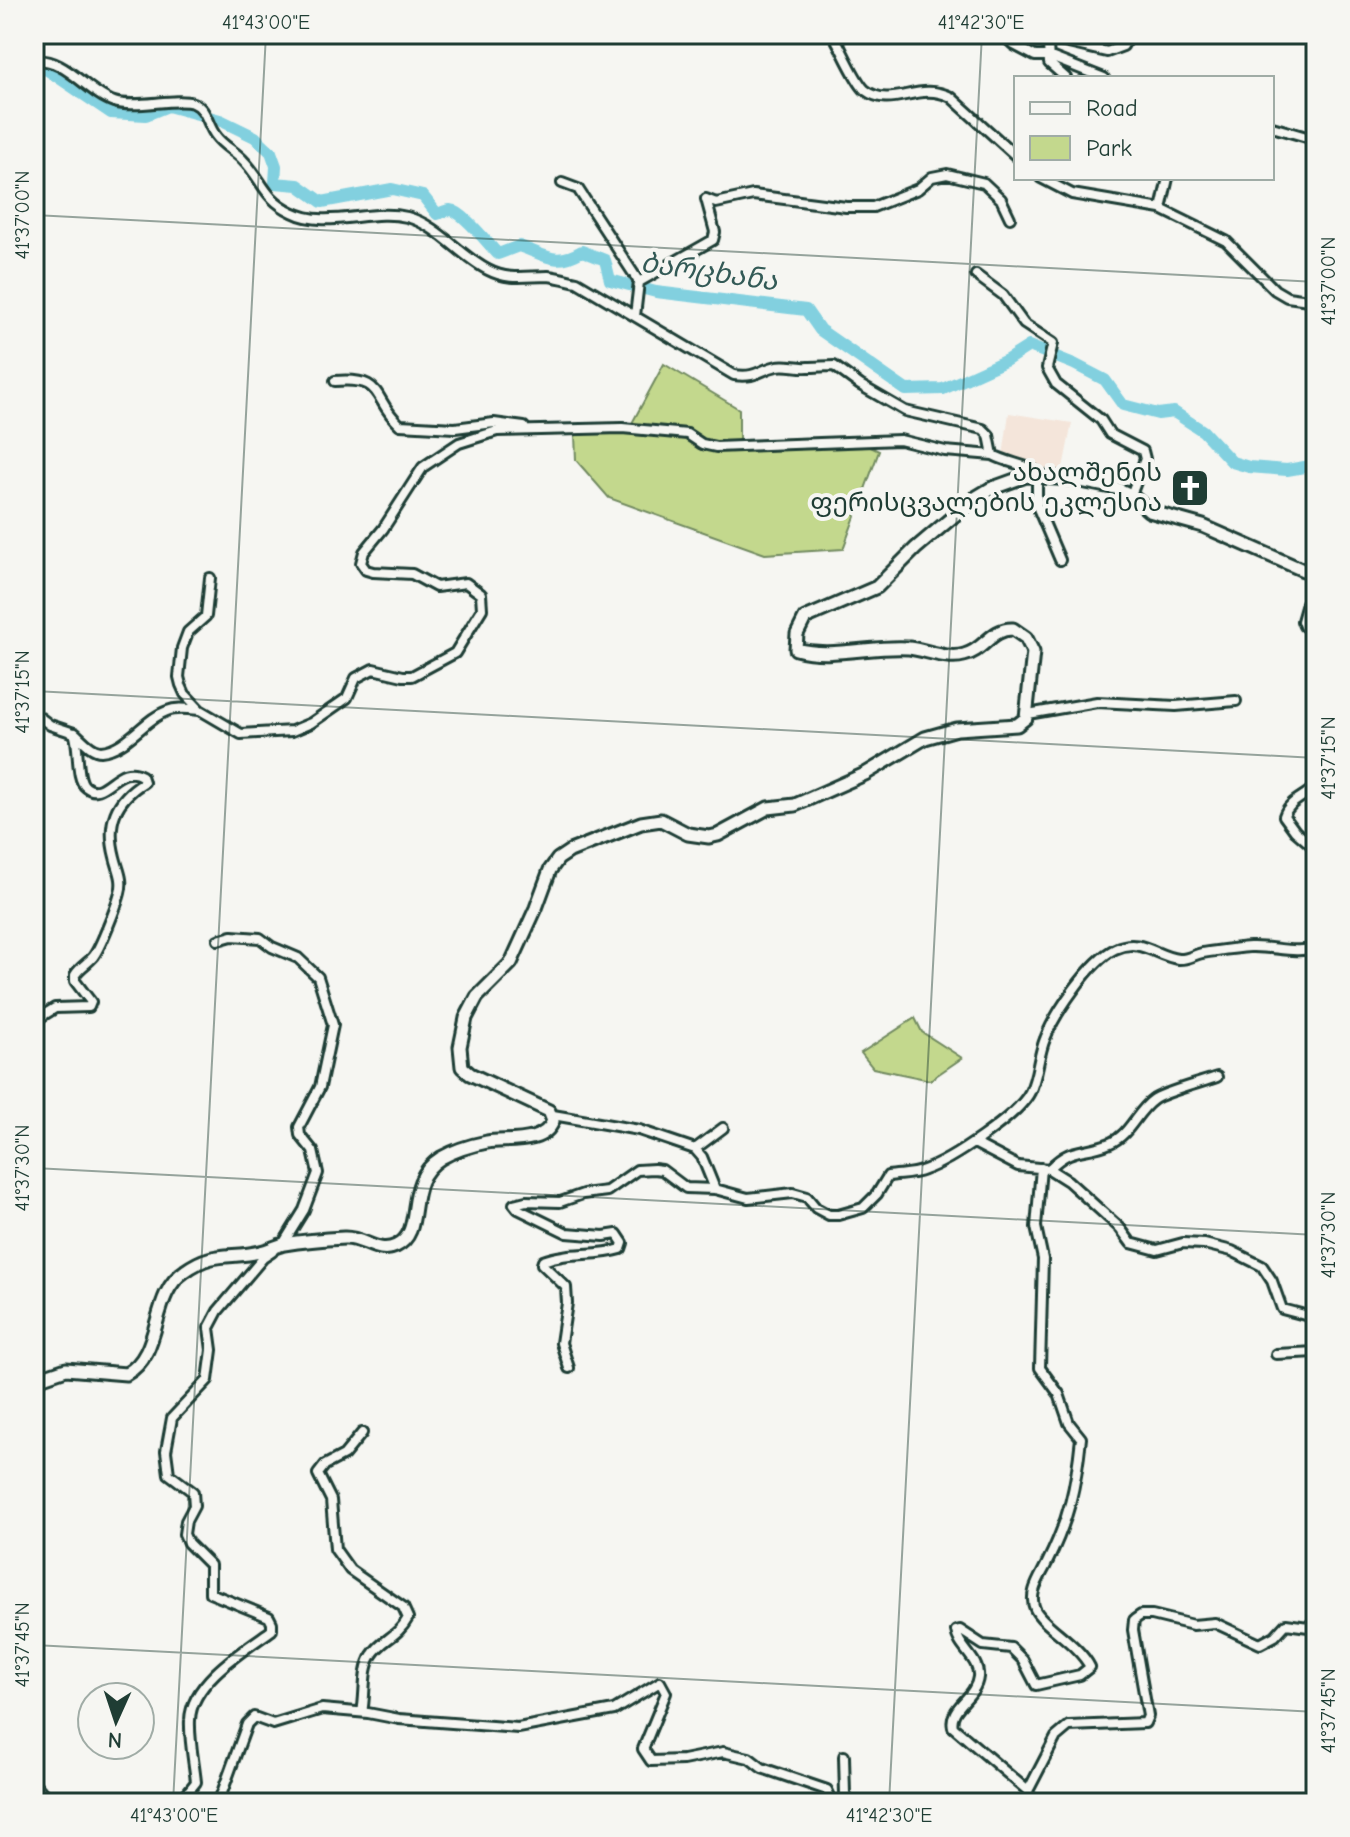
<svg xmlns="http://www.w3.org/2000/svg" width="1350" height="1837" viewBox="0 0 1350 1837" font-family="'Comic Neue','Noto Sans Georgian',sans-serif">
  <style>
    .built { fill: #f4e5da }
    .green { fill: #c3d88d; stroke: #718a60; stroke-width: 2 }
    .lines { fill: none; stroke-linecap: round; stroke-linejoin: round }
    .river { stroke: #82d0df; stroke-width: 12 }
    .street-casing { stroke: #1f3d34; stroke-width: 14 }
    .secondary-casing { stroke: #1f3d34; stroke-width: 17 }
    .street { stroke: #f6f6f2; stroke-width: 8 }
    .secondary { stroke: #f6f6f2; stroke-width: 11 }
    .ticks { fill: none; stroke: #1f3d34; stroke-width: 2; stroke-opacity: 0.45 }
    .labels { text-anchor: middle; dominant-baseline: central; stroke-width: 8; stroke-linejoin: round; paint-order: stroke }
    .poi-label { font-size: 26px; fill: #1f3d34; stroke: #f6f6f2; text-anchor: end }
    .water-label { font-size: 28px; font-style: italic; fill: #335a56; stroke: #f6f6f2 }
    .neatline { fill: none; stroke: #1f3d34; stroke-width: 3 }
    .ticks-label { font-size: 20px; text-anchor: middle; fill: #1f3d34 }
  </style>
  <rect width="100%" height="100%" fill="#f6f6f2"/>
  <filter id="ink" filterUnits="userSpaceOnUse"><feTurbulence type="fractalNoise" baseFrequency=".0125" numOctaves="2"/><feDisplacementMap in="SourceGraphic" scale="16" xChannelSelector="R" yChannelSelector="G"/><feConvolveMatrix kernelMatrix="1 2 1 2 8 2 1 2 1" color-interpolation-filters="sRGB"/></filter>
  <g filter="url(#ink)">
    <path class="built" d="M1009,413L1072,423L1062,473L1040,470L1031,463L1003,456Z"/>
    <path class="green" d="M664,364L739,409V443L727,446L631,425Z
      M622,433L686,439L701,450L864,444L879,451L843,549L765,554L609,498L576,460L575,434Z
      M915,1018L922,1032L962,1058L930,1080L873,1068L861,1053Z"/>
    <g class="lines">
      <path class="river" d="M34,71L46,69L111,113L146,115L168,106L220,120L255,137L271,152L276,166L275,183L298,185L322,202L392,189L423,196L437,214C442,213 446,210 450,210C463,211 488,244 498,254L519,246C546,255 555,267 582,251L605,260L610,280L656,292L806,310L820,330L906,390L943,389L1007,360L1029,346L1074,364L1105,380L1123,405L1158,414L1174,412L1203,431L1232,462L1249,467L1287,470L1316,465"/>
      <g class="street-casing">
        <path id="street" d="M833,34C841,47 855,81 865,90C893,111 917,80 951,97L1016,156
          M1002,34L1014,45L1035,56H1048L1104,78
          M34,61C64,56 87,93 114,102C135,109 176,97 193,103C207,108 207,125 216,136C223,146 235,151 243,160C263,180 263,198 292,212C327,230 370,208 407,217C438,225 460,256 488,270C509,281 526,276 548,276C557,277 568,280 577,282L734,375C758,378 758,370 777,366C787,364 798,368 808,367C817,367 825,366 834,366L860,385L905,411L983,429L989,435L993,455C1010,464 1028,464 1043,476
          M1066,78L1049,63L1048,43L1051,39L1107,52L1123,46L1129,34
          M1272,127L1310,138L1316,142
          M1041,178L1072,194L1161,209L1168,178
          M562,183L578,189L639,282L635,316
          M706,199L716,203L753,195L846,207H873L918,189L932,177L947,174L984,183L1001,199L1010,218
          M1161,209L1226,241L1275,290L1287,297L1316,301
          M976,275L1003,295L1024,324L1053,343L1047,368L1056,384L1101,420L1110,434L1143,451L1145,459L1131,495
          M639,282L713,240L715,232L706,199
          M335,381C386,377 371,398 400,425L455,428L494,423L524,427
          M1037,476V506L1060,560
          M1316,572L1302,621L1304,626L1316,633
          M210,578L206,616L188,632L182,648L179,677L181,685L185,694L200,710L241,734L292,731L311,723L347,698L356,678L373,669L403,676H412L455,653L482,609L481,594L466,583L436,587L412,574L373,572L366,570L361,563L364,552L383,529L423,467L459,443L497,431L622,428L687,434L702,444L716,447L900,440L945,451L993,455
          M34,713L50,725L74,733C80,747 75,779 86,787C104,802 118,761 142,776L144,782C115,800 106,823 115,857C118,870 124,879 120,893C117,905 100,949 93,957C87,964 80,967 75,975V981L91,1002L89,1007L55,1008L34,1021
          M1028,714L1097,702L1176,706L1236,701
          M75,733C82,739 91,751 101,751C127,749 144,719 167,711C177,707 188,709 199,710
          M1316,785C1306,798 1290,799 1284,816L1295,831L1316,849
          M218,940L232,936L260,938L272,947L298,958L318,977L333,1025L320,1087L299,1127L300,1135L313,1151L318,1173L304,1210L283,1244
          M553,1115L639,1130L695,1149L702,1157L715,1189
          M974,1143L1018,1166L1049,1169L1068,1181L1120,1228L1131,1243L1157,1250L1183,1243L1204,1244L1232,1251L1262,1266L1272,1281L1282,1309L1316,1318
          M695,1149L723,1128
          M1049,1169C1072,1145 1084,1154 1110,1143C1130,1135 1136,1112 1153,1100C1161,1093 1203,1082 1217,1077
          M1276,1354L1316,1352
          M569,1368L561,1343L567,1303L566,1287L542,1264L543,1261C568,1251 596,1257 621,1249L623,1243L617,1234L604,1236L567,1233L518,1209L514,1204L526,1201L560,1202L583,1194L607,1191L637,1170L654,1169L662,1170L686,1188L715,1189L748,1198L793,1193L807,1197L816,1208L829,1215H838L863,1208L877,1194L888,1176C900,1174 912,1175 924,1170C950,1161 1018,1116 1030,1092C1038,1076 1038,1056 1045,1039C1055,1013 1090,961 1115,949C1141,937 1155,956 1178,959C1187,960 1193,955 1202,953C1217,951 1234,948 1250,947C1272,946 1295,954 1316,948
          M362,1433L344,1455L325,1465L318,1474L331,1500L335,1549L350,1570L403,1607L408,1618C397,1638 382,1639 372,1655C362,1670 366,1695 362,1712
          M844,1756L845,1794L849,1803
          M1028,1791L953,1727C948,1707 976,1698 978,1677C980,1659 958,1648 956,1631L960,1630L983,1645L1011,1648L1023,1660L1036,1685L1080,1675L1090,1667C1078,1643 1042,1625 1035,1609C1028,1593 1040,1578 1047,1563C1069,1519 1076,1487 1081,1438L1069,1423L1059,1394L1040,1368L1043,1259L1036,1227L1041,1168
          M179,1803L196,1782C194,1762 189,1740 190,1720C191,1682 244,1650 272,1630V1623L269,1617L210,1593V1565L188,1543L184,1534L186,1521L194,1506L193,1492L169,1474L166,1451L172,1418L208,1380L212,1350L209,1328L218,1311L263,1258L272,1252
          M216,1803L219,1801L247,1724L254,1717L273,1724L322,1709L368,1713L399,1719L518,1728L614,1710L660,1682L666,1693L643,1749L651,1761L683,1760L723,1752L749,1758L762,1768L827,1790L833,1803
          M1034,1803L1028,1791L1056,1737L1069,1726L1145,1723L1148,1716L1133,1630L1134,1620L1141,1615H1152L1193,1625L1215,1623L1260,1644L1275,1636L1286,1624L1316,1628
          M1306,1803L1316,1791"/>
      </g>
      <g class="secondary-casing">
        <path id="secondary" d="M34,1380L66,1369L126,1374C164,1353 149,1295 185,1271C214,1250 230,1259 260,1252C268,1251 276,1246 284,1244C302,1241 325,1239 344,1238C364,1237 377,1255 396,1246C427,1231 401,1183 441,1158C455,1150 472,1145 487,1142C508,1139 544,1145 553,1121L549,1111L470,1074L462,1067L460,1047L466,1018L477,997L511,963L536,908L550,870L558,859L570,851L641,823L661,820L688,834L709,837L718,835L768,808L795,805L865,774L925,738L957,729L1017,725L1026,718L1033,652L1026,638L1013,629C991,628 984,651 964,655C948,660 926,650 909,648C872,645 831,659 796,649L797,634L805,618L877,587L916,548L975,498L990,489L1026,476L1071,479L1116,488L1131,495L1149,511L1203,526L1303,570H1316
          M34,1785L49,1803"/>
      </g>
      <use href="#street" class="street"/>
      <use href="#secondary" class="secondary"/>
    </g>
  </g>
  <path class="ticks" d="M34,215L1316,282M34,691L1316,758M34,1168L1316,1235M34,1645L1316,1712M173,1803L266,34M889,1803L982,34"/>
  <defs>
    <g id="church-square" transform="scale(2)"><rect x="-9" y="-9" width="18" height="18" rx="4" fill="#1f3d34" stroke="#f6f6f2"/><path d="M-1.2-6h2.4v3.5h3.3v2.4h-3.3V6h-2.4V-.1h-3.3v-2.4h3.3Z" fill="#fff"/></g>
  </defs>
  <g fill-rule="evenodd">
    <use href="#church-square" x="1190" y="488"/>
  </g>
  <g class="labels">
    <g class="poi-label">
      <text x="1162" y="473">ახალშენის<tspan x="1162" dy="30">ფერისცვალების ეკლესია</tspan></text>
    </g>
    <g class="water-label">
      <text transform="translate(709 272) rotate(8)">ბარცხანა</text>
    </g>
  </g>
  <rect width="1350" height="1837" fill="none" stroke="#f6f6f2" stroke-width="88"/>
  <rect x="1014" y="76" width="260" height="104" fill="#f6f6f2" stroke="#a0aca6" stroke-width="2"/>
  <rect x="1030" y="102" width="40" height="12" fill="#f6f6f2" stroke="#a0aca6" stroke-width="2"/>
  <text x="1086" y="116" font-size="24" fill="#1f3d34">Road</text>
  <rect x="1030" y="136" width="40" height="24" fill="#c3d88d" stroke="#a0aca6" stroke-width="2"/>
  <text x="1086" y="156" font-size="24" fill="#1f3d34">Park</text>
  <g transform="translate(116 1721) rotate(183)"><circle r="38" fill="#f6f6f2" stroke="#a0aca6" stroke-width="2"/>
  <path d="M0-6L14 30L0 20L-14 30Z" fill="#1f3d34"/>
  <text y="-12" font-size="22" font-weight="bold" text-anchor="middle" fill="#1f3d34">N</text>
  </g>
  <rect x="44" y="44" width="1262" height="1749" class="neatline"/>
  <g class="ticks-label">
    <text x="266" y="29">41°43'00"E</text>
    <text x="981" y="29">41°42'30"E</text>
    <text transform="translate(22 215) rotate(-90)" y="7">41°37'00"N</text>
    <text transform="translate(1328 281) rotate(-90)" y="7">41°37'00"N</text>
    <text transform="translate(22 692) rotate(-90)" y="7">41°37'15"N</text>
    <text transform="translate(1328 758) rotate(-90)" y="7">41°37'15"N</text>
    <text transform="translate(22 1168) rotate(-90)" y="7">41°37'30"N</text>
    <text transform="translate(1328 1235) rotate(-90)" y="7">41°37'30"N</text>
    <text transform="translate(22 1645) rotate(-90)" y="7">41°37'45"N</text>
    <text transform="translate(1328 1711) rotate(-90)" y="7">41°37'45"N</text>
    <text x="174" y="1822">41°43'00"E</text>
    <text x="889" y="1822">41°42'30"E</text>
  </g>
</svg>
